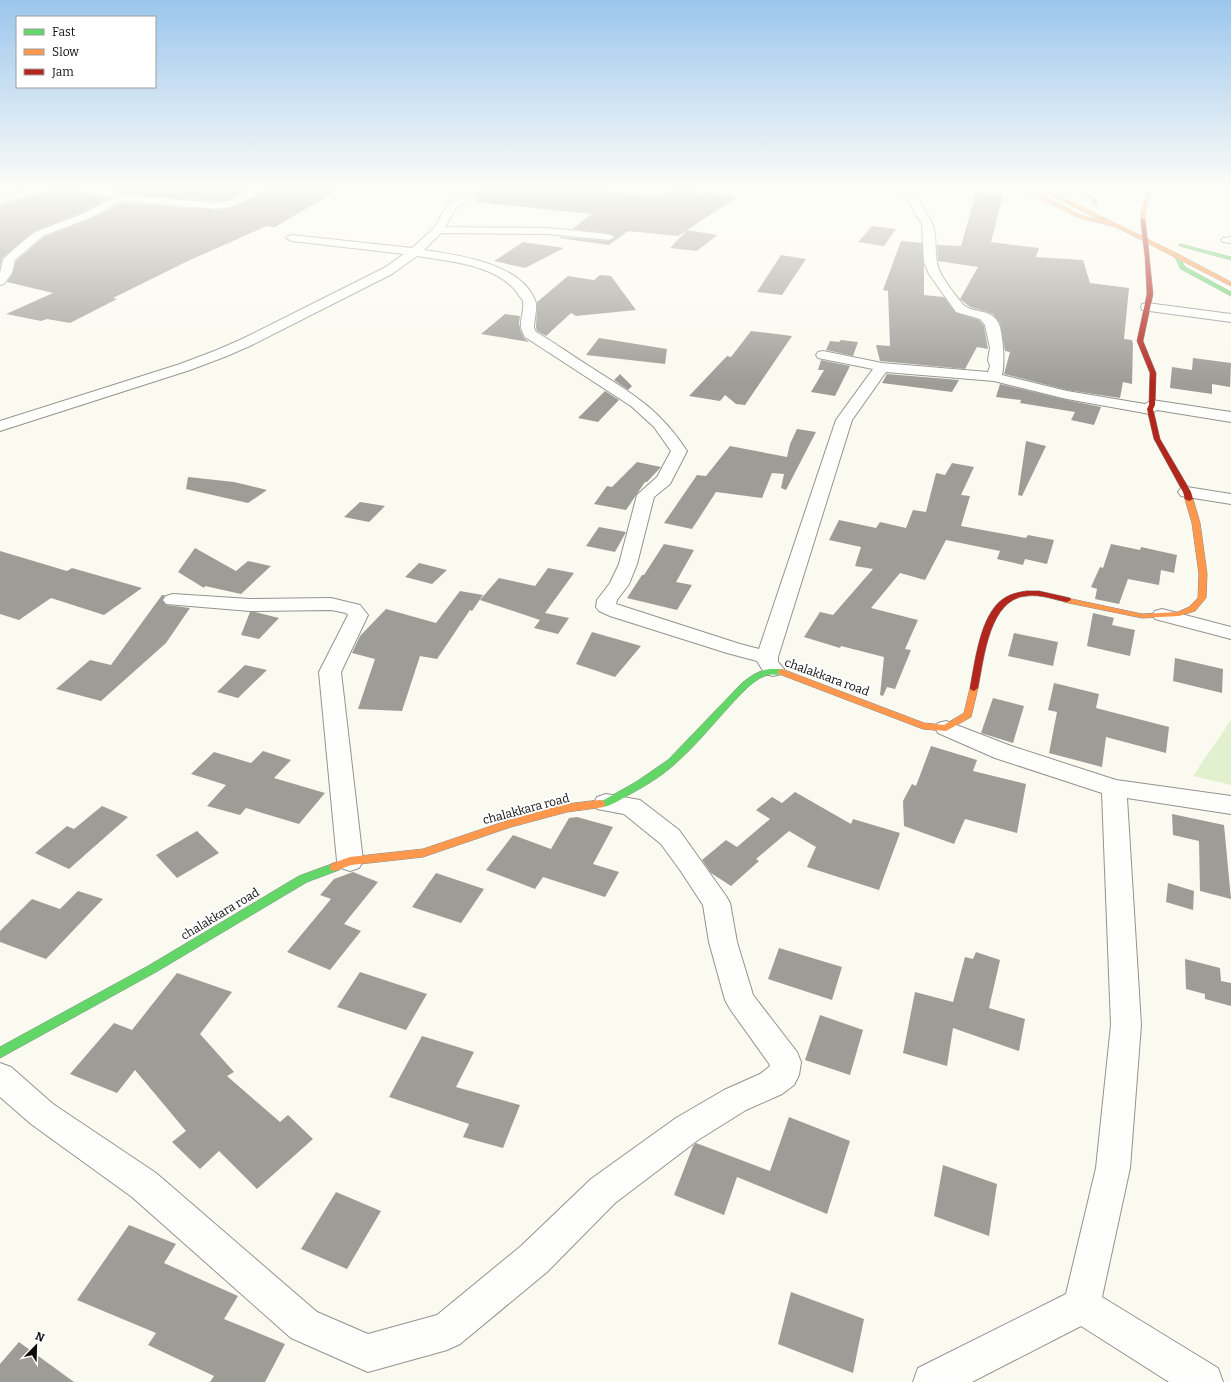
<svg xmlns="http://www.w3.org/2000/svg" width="1231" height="1382" viewBox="0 0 1231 1382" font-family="Bitter,serif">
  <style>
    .green { fill: #e1f1d0 }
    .building { fill: #9e9c96 }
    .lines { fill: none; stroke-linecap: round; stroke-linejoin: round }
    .street-casing { stroke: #94938f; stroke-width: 2 }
    .fast-casing { stroke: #8a8a85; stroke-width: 1 }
    .slow-casing { stroke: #8a8a85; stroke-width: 1 }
    .jam-casing { stroke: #8a8a85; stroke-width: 1 }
    .street { fill: #fefefd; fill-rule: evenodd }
    .fast { fill: #63d668; fill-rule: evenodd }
    .slow { fill: #ff974d; fill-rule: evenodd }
    .jam { fill: #b3261e; fill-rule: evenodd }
    .jam-bridge-casing { stroke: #8a8a85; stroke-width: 5.5; stroke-linecap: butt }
    .jam-bridge { stroke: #b3261e; stroke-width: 4.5 }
    .labels { text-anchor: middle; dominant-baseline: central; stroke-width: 4; stroke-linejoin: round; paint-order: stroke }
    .street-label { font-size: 12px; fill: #0c0c0c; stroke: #fff }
  </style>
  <rect width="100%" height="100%" fill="#fbfaf0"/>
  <path class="green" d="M1231,720V785L1193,776Z"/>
  <path class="building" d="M50,189H77L83,193L109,199L81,213L34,231L2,258L0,266V205L48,192Z
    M110,189H250L225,201H216L126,194Z
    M270,189H340L275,227L267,226L190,260L113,298L117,299L70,323L47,319L41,321L6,314L53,293L7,282L13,273L16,261L44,237L91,219L122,203L216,210L232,208Z
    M482,189H580L661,197L673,189L737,197L678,236L628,231L609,245L559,238L561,237L609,241L616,238V236L609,233L572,229L592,214L476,202L477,194Z
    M976,193L1003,195L991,242L1039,248L1036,257L1083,260L1090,283L1129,288L1124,339L1132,340L1133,344L1132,384L1123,382L1120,398L1067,390L1004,374L1010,352L1005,351L1000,323L993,314L970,307L960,299L978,267L938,261L937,245L961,246Z
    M872,226L896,229L884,246L858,242Z
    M687,230L717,235L697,251L670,248Z
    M901,241L922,243L924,266V295L944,297L956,313L979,320L984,326L988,349L977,347L965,369L880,361L876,345L890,346L888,291L883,290Z
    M523,242L564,248L525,268L494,261Z
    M781,255L806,259L782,295L757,292Z
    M600,275L611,276L636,310L576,316L571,313L546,336L537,331L536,328L537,302L568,276L594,280Z
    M505,314L520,316L519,323L521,332L524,338L529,342L481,334Z
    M751,331L792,336L745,405L736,404L725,395L720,401L689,396L727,356L731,357Z
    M599,338L667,349L665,364L586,355Z
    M841,340L858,342L853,356L826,350L830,341L839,342Z
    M1193,358L1231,363L1230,387L1212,384V394L1170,388L1172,367L1192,370Z
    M821,360L850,366L835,396L811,392L824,370H818Z
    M620,374L632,386L628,390L614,380Z
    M887,374L959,380L952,392L882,383Z
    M1000,384L1067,400L1101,407L1094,425L1071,420L1075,412L1020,403L1021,400L996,397Z
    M605,391L619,400L598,422L578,418Z
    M797,429L816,432L786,490L781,488L784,474L772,473L762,498L716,492L692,529L664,523L697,475L706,476L730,446L787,457L790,444Z
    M1026,441L1046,446L1022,496L1018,495Z
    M637,462L661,467L647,482H645L626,510L594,504L607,486L612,487Z
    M952,463L974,467L961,495L970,496L961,526L1026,538L1028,535L1054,540L1047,564L1025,559L1023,565L997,559L1000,551L946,540L925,580L900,573L871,608L918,620L905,649L911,650L895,689L887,687L883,696L880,695L884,657L841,646L840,648L804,637L820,612L833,615L873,569L855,566L861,547L829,540L839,520L876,528L880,522L906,528L913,510L926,512L936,473L945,475Z
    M188,477L234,482L267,490L248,503L186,489Z
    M360,502L385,506L369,522L344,517Z
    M599,527L626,532L615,552L586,546Z
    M664,544L694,550L676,582L692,585L677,610L627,598L642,575H644Z
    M1111,544L1140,550L1141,547L1177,555L1174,573L1161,570L1159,585L1128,579L1119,604L1095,599L1097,589L1091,587L1100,567L1103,568Z
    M195,548L236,571L248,561L271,566L241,594L205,586L204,588L178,572Z
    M0,551L67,571L72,568L142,588L104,615L51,598L19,620L0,614Z
    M419,563L447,570L432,584L405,577Z
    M548,568L574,573L545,613L569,618L558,634L534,628L540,620L480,600L499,578L535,586Z
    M460,591L483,595L472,611L470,610L437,659L420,656L402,711L358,709L375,659L352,653L360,636L386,609L436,623Z
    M162,595H165L162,600L166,605L190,608L166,643L101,701L56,689L90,660L111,665Z
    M250,612H255L279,618L259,639L241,635Z
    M1093,613L1114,618L1112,625L1135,630L1130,656L1087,646Z
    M592,632L641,646L615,677L576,664Z
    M1014,633L1058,642L1053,666L1008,656Z
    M1175,658L1223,669L1222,693L1173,681Z
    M245,665L267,670L238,698L217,692Z
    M1054,683L1099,694L1096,708L1169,727L1166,753L1106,737L1102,767L1049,753L1057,712L1048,710Z
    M993,698L1024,706L1013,743L981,733Z
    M931,746L977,760L973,771L1026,784L1017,833L965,819L954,844L904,826L903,801L912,784L916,786Z
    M263,751L291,760L274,778L325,793L299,824L246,808L240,815L207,806L226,785L191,774L214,752L251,763Z
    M795,792L851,824L853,819L900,833L879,890L807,867L816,847L789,831L756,859L759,861L731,886L711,873L702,860L726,840L737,847L770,819L756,810L772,797L782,803Z
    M102,806L128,817L69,869L35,853L67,826L74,829Z
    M1172,814L1224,825L1231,899L1200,891L1199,841L1173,835Z
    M577,817L613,827L593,864L619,872L605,897L543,877L535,889L486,870L513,835L551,849L569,818Z
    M197,831L219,853L177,878L156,855Z
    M353,872L378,882L344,924L361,931L330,970L287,952L331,899L320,895L334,879Z
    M436,873L484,889L461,923L412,907Z
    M1168,883L1194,891L1193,910L1166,902Z
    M78,891L103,899L46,959L0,942V931L32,899L60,909Z
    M779,948L842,967L832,1000L768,979Z
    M976,952L1000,960L989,1008L1025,1019L1019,1051L953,1028L947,1066L903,1053L915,992L953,1002L965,957L973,959Z
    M1185,959L1220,968L1221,981L1231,983V1006L1205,999V994L1186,989Z
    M360,972L427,994L406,1030L337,1007Z
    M177,973L232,992L200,1034L234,1072L227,1076L280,1122L288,1115L313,1139L257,1189L219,1151L200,1169L172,1142L186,1131L135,1070L117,1093L70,1074L114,1023L132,1030Z
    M820,1015L863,1030L850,1075L805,1060Z
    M422,1036L474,1052L456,1087L520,1105L503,1148L463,1137L469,1124L389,1097Z
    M789,1117L850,1141L827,1214L737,1177L724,1215L674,1195L693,1146L696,1143L770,1171Z
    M943,1165L997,1184L989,1236L934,1216Z
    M336,1192L381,1211L347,1269L301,1249Z
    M129,1225L176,1244L164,1263L238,1296L224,1319L285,1344L265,1382H210L214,1376L148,1345L156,1333L77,1300Z
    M791,1292L864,1319L853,1373L778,1344Z
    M19,1342L74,1382H0V1364Z"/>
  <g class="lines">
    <g class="street-casing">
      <path id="street" d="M30,189H49L48,191L0,203V197Z
        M78,189H102L126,195L216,203L225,202L255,189H269L231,207L216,209L122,201L90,218L43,236L15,260L12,273L4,284L0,285V273L3,259L22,242L35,232L82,214L113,198L83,192Z
        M469,189H481L456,208L445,227L548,228L609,234L615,237L609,240L548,234L441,233L424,250C458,255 520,263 535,300C538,307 534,320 534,328L536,332C554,342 571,355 589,366C631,393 659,408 687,451L670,484L654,497L637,564L629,584L617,600L616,604L740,644L759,649L836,420L873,369L818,358L816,355L818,352L823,351L882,363L988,372L990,366L988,360L990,348L985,325L980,319L956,312L929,274L924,262L922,224L901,189H911C918,200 927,212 932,223C939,239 932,258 941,274C945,281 959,301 965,306C975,314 992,308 999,324C1003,335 1005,364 1002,375L1067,391L1145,404L1152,400L1231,412V422L1157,410L1150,414L1067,399L994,381L886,372L852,420L778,657V662L784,669L781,674L773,676L765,674L757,661L727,653L610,616L599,611L596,607L597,600L610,583L619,564L637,495L657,477L671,451L654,427L631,406L525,337C516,323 525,315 523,301C522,299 519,296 518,294C499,265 448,261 417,256L392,274L252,345L227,356L190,370L0,431V421L180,364L217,350L242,339L384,268L404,254L292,241L286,238L288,236L292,235L412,248L434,228L448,204Z
        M1231,237V243L1223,242L1221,240L1223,238Z
        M1147,303L1231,314V322L1142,310L1141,307L1142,304Z
        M1187,487L1231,494V504L1181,496L1178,492L1181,488Z
        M173,594L250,599L331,598L360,605L368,615L341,672L363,861L359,868L350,871L341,868L337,861L319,672L348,615L346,613L331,610L250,611L166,604L163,600L166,596Z
        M1162,609L1231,627V639L1155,619L1152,615L1155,611Z
        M946,721L1011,746L1116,780L1231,796V814L1127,798L1141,1025L1130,1168L1102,1297L1218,1368L1223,1382H1169L1081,1326L972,1382H913L918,1368L1066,1294L1096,1168L1111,1025L1102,793L995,758L938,733L935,728L938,723Z
        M606,794L640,800L679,830L726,896L730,903L737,942L753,995L797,1052L801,1062L799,1075L794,1085L782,1094L746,1110L698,1140L615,1203L547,1272L460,1344L447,1350L368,1372L291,1338L132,1197L31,1124L0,1097V1063L11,1067L53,1104L156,1173L317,1312L368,1334L437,1315L521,1246L591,1179L676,1118L724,1090L760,1074L769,1067L770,1065L730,1009L725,1000L709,942L703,905L680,870L661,844L624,814L597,809L594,803L597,797Z"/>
    </g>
    <g class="fast-casing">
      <path id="fast" d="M1073,189C1083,189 1094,195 1098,204L1094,205L1091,199Z
        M1180,244L1231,257V260L1180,246Z
        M1174,254H1178L1185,267L1231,292V296L1181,269Z
        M773,669H782L786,672C781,677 774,673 768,675C760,677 754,682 748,687C723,711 702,740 676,763C661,777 643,787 625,797C616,802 606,809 596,807L595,804L596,801L604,800L636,782L668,760L742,683C751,676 760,669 773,669Z
        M335,863L339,864L340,867L339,870L307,882L156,972L0,1058V1047L148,966L299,876Z"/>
    </g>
    <g class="slow-casing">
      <path id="slow" d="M1022,189H1028L1081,215L1104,222L1039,189H1045L1178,254L1231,282V286L1116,227L1077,217Z
        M1148,189H1152L1145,213V221L1143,222L1141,221V213Z
        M1186,497H1189L1193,499L1200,523L1207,574L1206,598L1195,611L1179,616L1142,618L1064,602L1063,600L1067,598L1142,614L1178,612L1189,607L1198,598L1199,574L1192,523L1185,499Z
        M782,669L924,723L944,725L964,713L970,688L974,685L978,688L971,717L946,731L923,729L779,674L778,672L779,670Z
        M600,800L604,801L605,804L604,807L567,812L511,827L423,857L351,865L335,871L331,870L330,867L331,864L350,857L423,849L509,820L567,804Z"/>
    </g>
    <g class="jam-casing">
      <path id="jam" d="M1147,254L1149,255L1153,294L1143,341L1156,373L1155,405L1153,409L1160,439L1191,492L1193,499L1189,501L1185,499L1183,492L1154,439L1147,409L1149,405L1150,373L1137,341L1147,294L1145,255Z
        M1027,591H1039L1070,598L1071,600L1067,602C1054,600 1041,594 1027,596C989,598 984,659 978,688L974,691L971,690L970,688C975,662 980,615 1003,599C1010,594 1019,592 1027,591Z"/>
    </g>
    <use href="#street" class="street"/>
    <use href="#fast" class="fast"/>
    <use href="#slow" class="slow"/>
    <use href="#jam" class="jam"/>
    <g class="jam-bridge-casing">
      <path id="jam-bridge" d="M1143,221L1147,255"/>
    </g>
    <use href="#jam-bridge" class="jam-bridge"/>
  </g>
  <linearGradient id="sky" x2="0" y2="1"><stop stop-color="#9bc6ed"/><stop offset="0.49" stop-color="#fdfdf8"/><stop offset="1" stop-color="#fdfdf8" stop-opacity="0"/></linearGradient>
  <rect width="1231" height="383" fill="url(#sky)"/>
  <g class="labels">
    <g class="street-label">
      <text transform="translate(827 677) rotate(20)">chalakkara road</text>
      <text transform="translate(526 809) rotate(-15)">chalakkara road</text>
      <text transform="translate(220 914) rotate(-31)">chalakkara road</text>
    </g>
  </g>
  <rect x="16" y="16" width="140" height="72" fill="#ffffff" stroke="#9e9e9e"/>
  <rect x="24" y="29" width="20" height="6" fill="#63d668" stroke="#9e9e9e"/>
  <text x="52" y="36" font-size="12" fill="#0c0c0c">Fast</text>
  <rect x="24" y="49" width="20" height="6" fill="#ff974d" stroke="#9e9e9e"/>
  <text x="52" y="56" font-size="12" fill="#0c0c0c">Slow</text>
  <rect x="24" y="69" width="20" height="6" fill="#b3261e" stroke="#9e9e9e"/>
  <text x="52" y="76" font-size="12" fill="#0c0c0c">Jam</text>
  <g transform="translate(36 1346) rotate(23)" stroke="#ffffff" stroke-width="3" paint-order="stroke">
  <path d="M0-3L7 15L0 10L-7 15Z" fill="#0c0c0c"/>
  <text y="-6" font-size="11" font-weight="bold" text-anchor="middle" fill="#0c0c0c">N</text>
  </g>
</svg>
